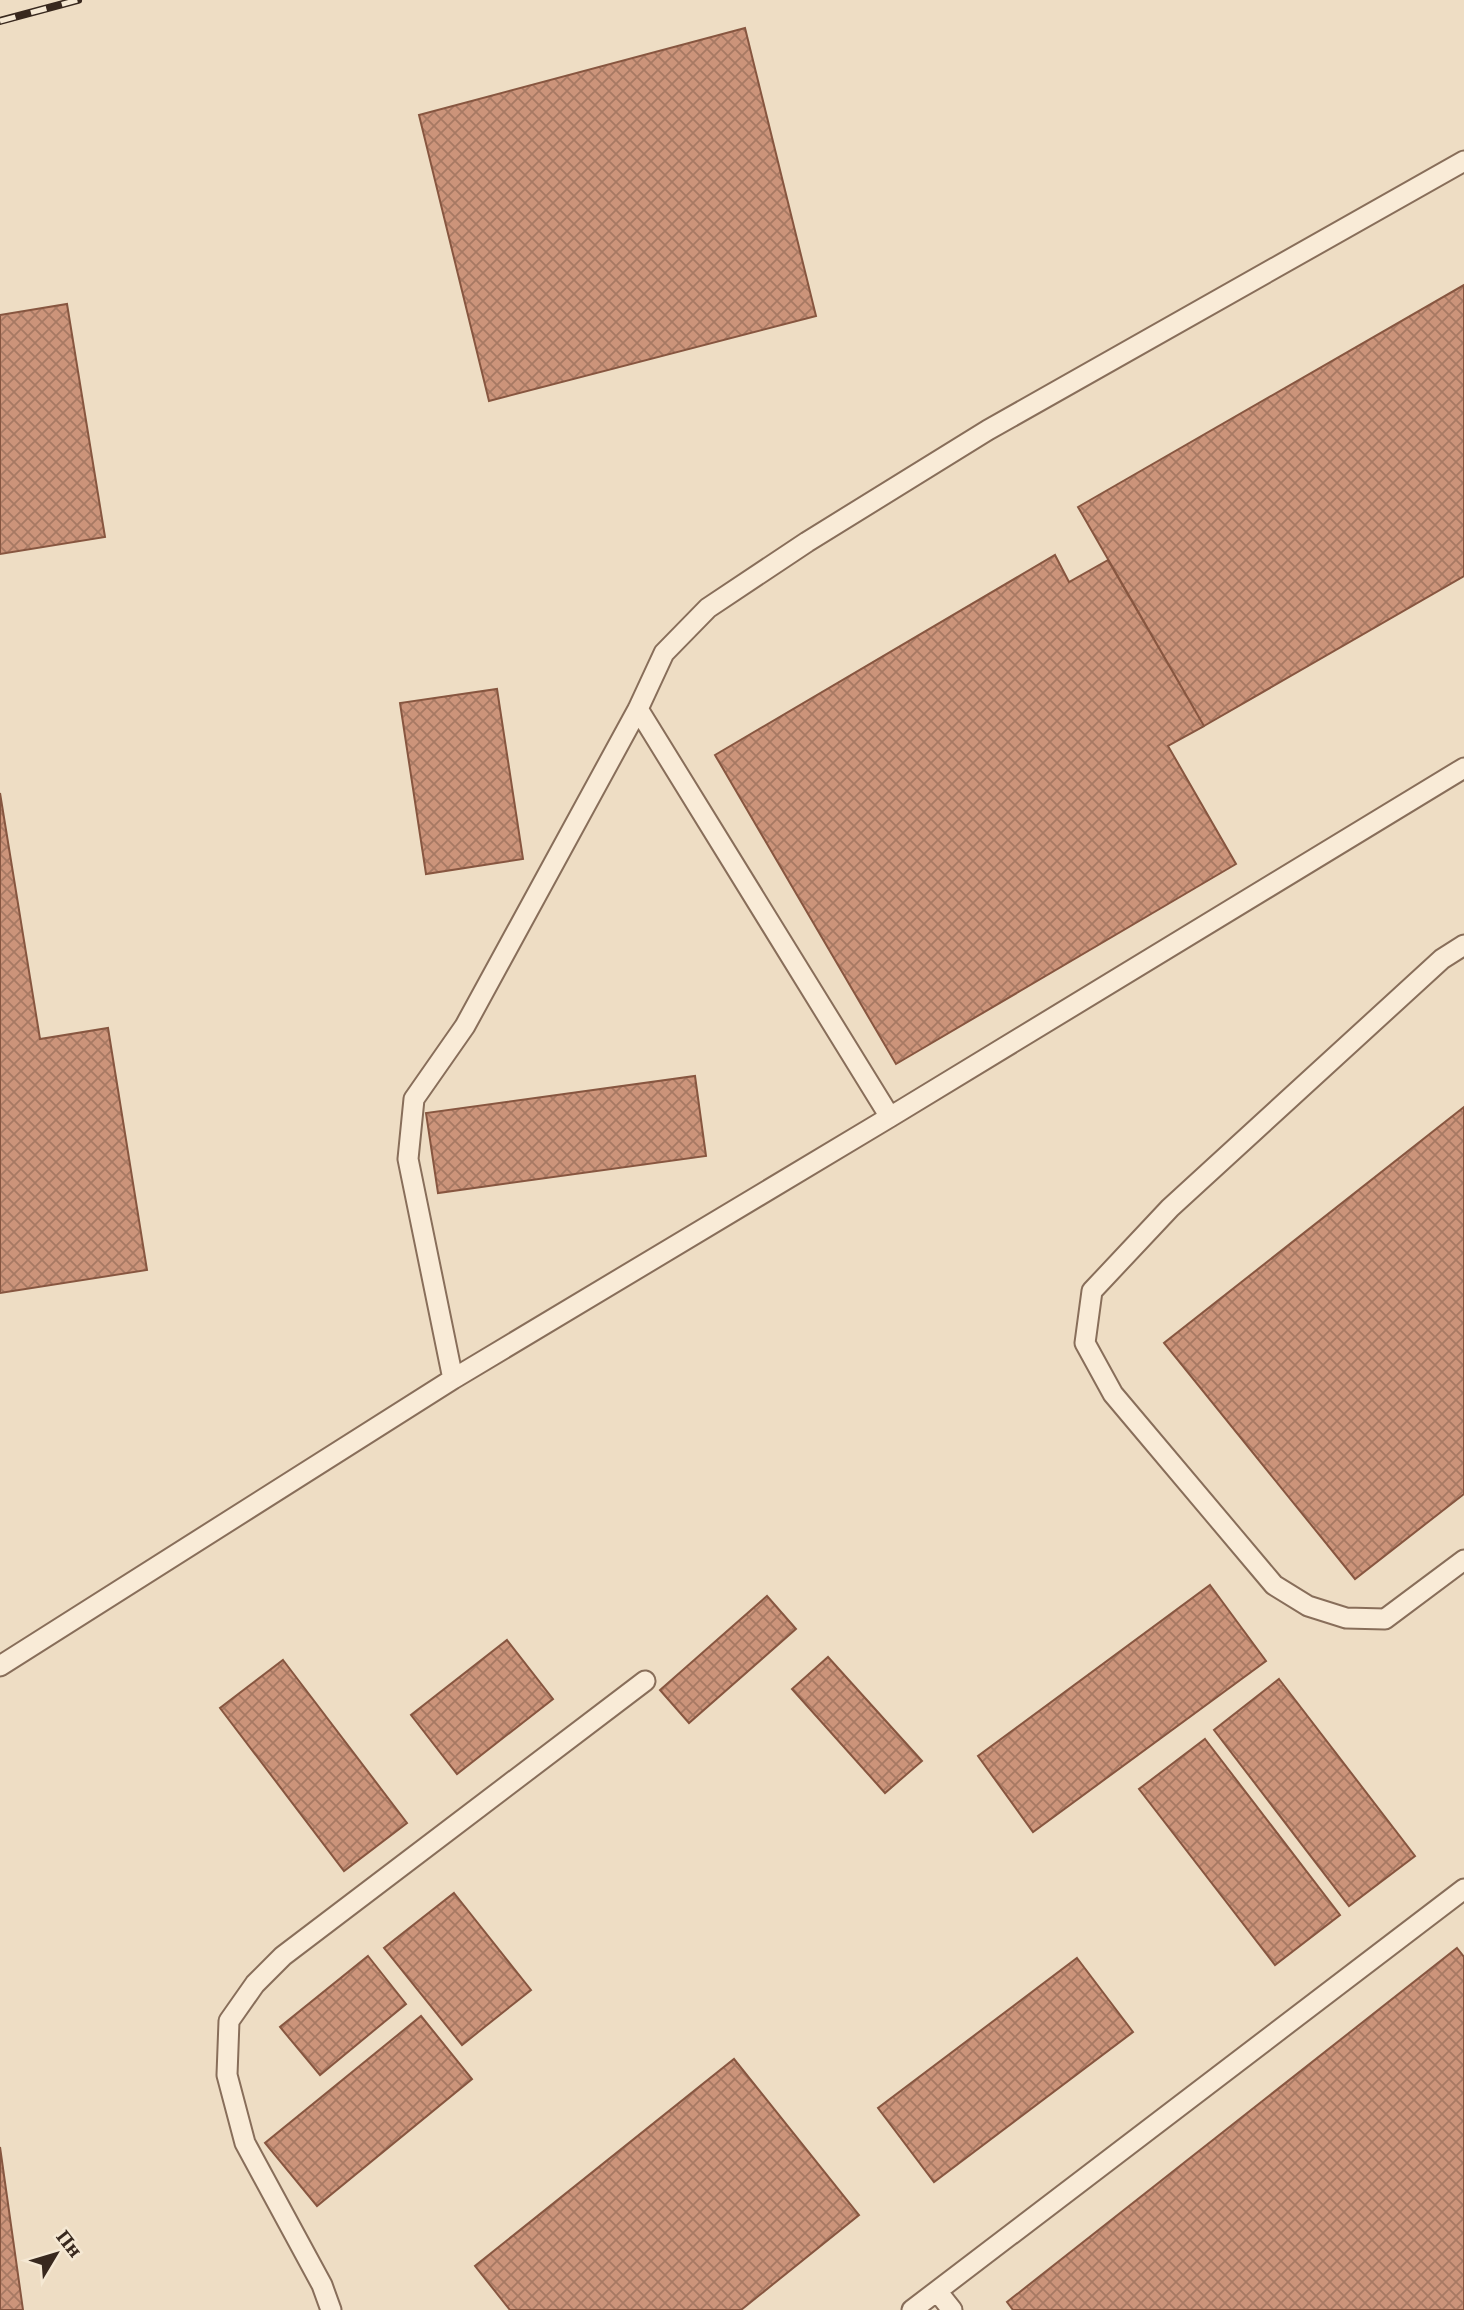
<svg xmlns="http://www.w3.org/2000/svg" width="1464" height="2310" viewBox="0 0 1464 2310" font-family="'IBM Plex Serif',serif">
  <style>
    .building { fill: url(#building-cross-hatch); stroke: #875640; stroke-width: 2 }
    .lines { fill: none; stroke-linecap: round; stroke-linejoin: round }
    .service-casing { stroke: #886e5a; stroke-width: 23 }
    .service { stroke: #f9ebd7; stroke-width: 19 }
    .rail-casing { stroke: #38281e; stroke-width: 8 }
    .rail { stroke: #f5e8d3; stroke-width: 5; stroke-dasharray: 16; stroke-linecap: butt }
  </style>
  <defs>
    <pattern id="building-cross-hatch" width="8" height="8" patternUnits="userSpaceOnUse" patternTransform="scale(1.75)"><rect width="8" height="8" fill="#cc947a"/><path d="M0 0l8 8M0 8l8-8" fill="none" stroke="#a77963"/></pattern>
  </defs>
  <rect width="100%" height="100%" fill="#eeddc4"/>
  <path class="building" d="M745,28L816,316L489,401L419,115Z
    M1464,285V576L1204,726L1078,507Z
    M67,304L105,537L0,554V315Z
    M1055,555L1069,582L1108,560L1204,726L1168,746L1236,864L896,1064L715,755Z
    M497,689L523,859L426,874L400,703Z
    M0,793L40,1039L108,1028L147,1270L0,1293Z
    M695,1076L706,1156L438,1193L426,1113Z
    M1464,1107V1494L1355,1579L1164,1343Z
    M1210,1585L1266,1661L1033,1832L978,1756Z
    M767,1596L796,1629L689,1723L660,1690Z
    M507,1640L553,1699L457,1774L411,1715Z
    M828,1657L922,1761L885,1793L792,1689Z
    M283,1660L407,1823L344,1871L220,1708Z
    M1279,1679L1415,1856L1349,1906L1214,1730Z
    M1205,1739L1340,1915L1275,1965L1139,1789Z
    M454,1893L531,1990L462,2045L384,1948Z
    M1457,1948L1464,1957V2310H1013L1007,2302Z
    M368,1956L406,2004L320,2075L280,2027Z
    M1077,1958L1133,2032L934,2182L878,2108Z
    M421,2016L472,2079L317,2206L265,2143Z
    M734,2059L859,2215L741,2310H510L475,2266Z
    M0,2147L23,2310H0Z"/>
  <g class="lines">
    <g class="service-casing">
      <path id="service" d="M638,709L890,1117
        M1464,945L1442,959L1170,1208L1092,1291L1085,1343L1113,1394L1274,1585L1308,1606L1346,1618L1385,1619L1464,1560
        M453,1379L408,1159L414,1099L465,1026L638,709L664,653L708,608L807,542L988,430L1464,161
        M0,1666L453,1379L890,1117L1464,768
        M937,2291L952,2310
        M331,2310L322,2285L245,2143L227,2075L229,2021L255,1984L283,1956L645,1681
        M912,2310L1464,1889"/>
    </g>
    <use href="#service" class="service"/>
    <g class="rail-casing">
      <path id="rail" d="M0,21L78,0"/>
    </g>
    <use href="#rail" class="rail"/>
  </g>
  <g transform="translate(56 2254) rotate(52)" stroke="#f5e8d3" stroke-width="5" paint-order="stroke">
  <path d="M0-5L12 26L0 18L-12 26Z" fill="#38281e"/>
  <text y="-10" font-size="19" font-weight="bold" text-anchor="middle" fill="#38281e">Пн</text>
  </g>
</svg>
